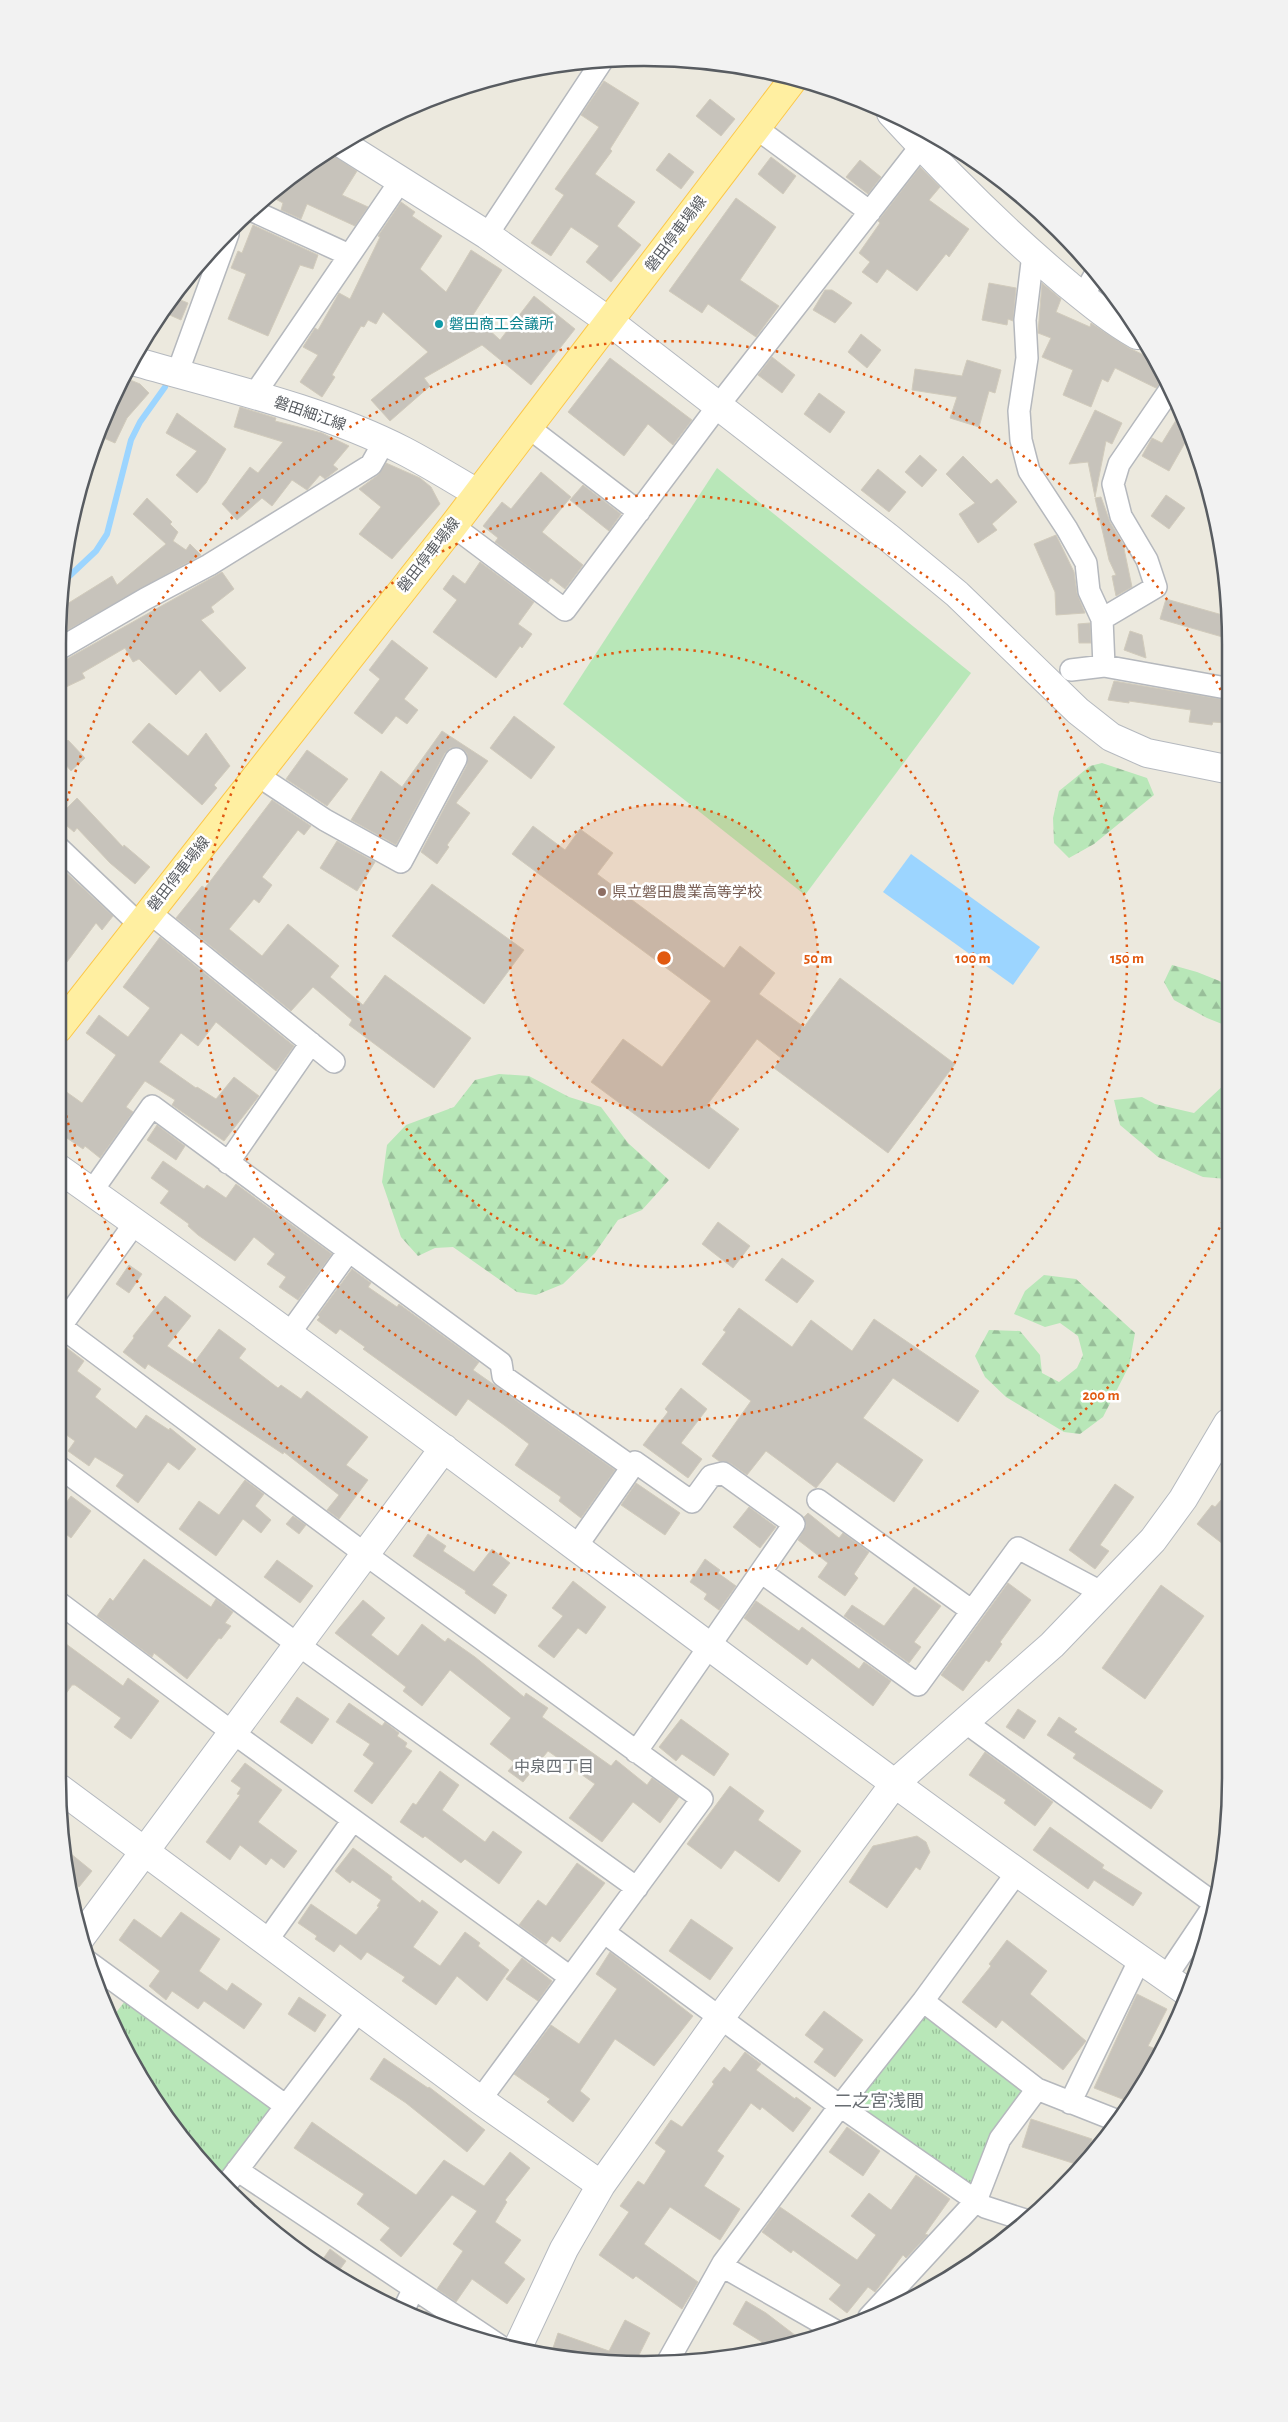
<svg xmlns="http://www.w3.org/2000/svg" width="1288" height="2422" viewBox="0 0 1288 2422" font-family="'Alegreya Sans','Noto Sans JP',sans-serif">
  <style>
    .green { fill: #b8e7b8 }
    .forest { fill: url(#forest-firs) }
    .park { fill: url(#park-tufts) }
    .water { fill: #9cd5ff }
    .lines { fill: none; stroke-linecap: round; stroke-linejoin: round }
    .stream { stroke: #9cd5ff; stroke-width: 6 }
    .building { fill: #c7c3bb; stroke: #d1cbbc }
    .street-casing { stroke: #b5b8bd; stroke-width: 24 }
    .secondary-casing { stroke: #b5b9bf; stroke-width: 30 }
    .primary-casing { stroke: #fcc748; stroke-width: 30 }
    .street { stroke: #fff; stroke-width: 21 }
    .secondary { stroke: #fff; stroke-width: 28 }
    .primary { stroke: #ffefa1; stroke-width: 28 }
    .ring { fill: none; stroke: #e15910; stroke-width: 2.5; stroke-dasharray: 2.5 5 }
    .culture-dot { fill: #0f9aa8; stroke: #fff; stroke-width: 2 }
    .education-dot { fill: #8d6e63; stroke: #fff; stroke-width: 2 }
    .labels { text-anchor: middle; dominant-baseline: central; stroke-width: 5; stroke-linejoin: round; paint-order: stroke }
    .street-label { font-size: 15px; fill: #585c61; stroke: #fff }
    .culture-label { font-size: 15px; fill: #0d838f; stroke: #fff; text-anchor: start }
    .education-label { font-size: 15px; fill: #785e54; stroke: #fff; text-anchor: start }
    .neighbourhood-label { font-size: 16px; fill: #696e73; stroke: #fff }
    .quarter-label { font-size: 18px; fill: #696e73; stroke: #fff }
    .rim { fill: none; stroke: #585c61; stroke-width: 2.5 }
    .centre { fill: #e15910; stroke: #fff; stroke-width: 2.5 }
    .ring-label { font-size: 15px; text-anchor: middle; font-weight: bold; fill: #e15910; stroke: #fff; stroke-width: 5; stroke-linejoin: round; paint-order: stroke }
  </style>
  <defs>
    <pattern id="forest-firs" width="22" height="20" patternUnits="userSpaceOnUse" patternTransform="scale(1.25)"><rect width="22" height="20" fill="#b8e7b8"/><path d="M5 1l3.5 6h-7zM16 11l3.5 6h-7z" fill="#98be99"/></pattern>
    <pattern id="park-tufts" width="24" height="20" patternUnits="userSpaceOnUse" patternTransform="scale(1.25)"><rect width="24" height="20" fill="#b8e7b8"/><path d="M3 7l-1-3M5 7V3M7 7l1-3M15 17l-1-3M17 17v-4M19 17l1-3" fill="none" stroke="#98be99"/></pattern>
  </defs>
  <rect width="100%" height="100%" fill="#ece9de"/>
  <path class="green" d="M717,468L971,673L805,895L563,704Z"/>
  <path class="forest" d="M1102,763L1147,778L1154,795L1094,844L1069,858L1054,843L1053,818L1059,791L1090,766Z
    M1172,965L1197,972L1227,984V1026L1207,1018L1174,1000L1164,982Z
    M499,1074L529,1076L569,1097L601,1107L628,1143L669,1180L642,1210L618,1220L595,1253L563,1284L536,1295L517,1292L453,1247L435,1248L418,1256L401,1237L382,1182L387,1145L406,1125L454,1107L475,1080Z
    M1227,1082V1179L1203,1177L1158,1157L1120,1125L1114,1100L1142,1097L1155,1104L1194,1113Z
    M1044,1275L1076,1279L1135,1333L1129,1366L1103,1417L1080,1434L1064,1432L1006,1397L985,1377L975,1356L989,1330L1020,1331L1040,1355L1042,1373L1059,1382L1077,1368L1083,1355L1078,1336L1060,1323L1045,1327L1014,1314L1025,1291Z"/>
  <path class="park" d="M131,1993L286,2106L226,2185L179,2135L136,2071L112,2018Z
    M923,2001L1037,2089L976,2201L843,2101Z"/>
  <path class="water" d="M911,854L1040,947L1013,985L883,892Z"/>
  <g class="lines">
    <path class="stream" d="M62,583L96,551L107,534L131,440L140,422L165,387"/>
  </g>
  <path class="building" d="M604,81L639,103L610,149L612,151L595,174L635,202L617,226L641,245L611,282L586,262L599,246L571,227L551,256L531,243L564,195L555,189L599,127L581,115Z
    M710,99L735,119L721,136L696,116Z
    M329,152L357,171L342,195L368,207L355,226L307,204L301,219L281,210L283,203L268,195Z
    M669,153L694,172L681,189L656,170Z
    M771,157L796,176L783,194L758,174Z
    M860,160L881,177L868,194L846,177Z
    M920,167L940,187L929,200L969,229L949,257L946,254L917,291L887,269L877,283L862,272L870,262L859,253L880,223L878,221Z
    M736,198L776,227L740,280L779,306L756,337L708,304L702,313L669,291Z
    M401,202L415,212L412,216L442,236L420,269L446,292L471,250L502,270L473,315L500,340L534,296L575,329L531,385L482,345L424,378L430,386L390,421L371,400L428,352L383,312L376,324L368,320L364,327L361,326L332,375L335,377L322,397L300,382L318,355L303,347L315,328L318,330L339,293L350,299L380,237L378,236Z
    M253,225L318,255L313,269L300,265L268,336L228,319L246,274L231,268L238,251L242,253Z
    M989,283L1016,288L1013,321L1008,319L1007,325L982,320Z
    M1042,283L1061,299L1056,312L1090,327L1091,323L1129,348L1150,358L1163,380L1156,388L1115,368L1108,382L1102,379L1091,407L1063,395L1073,370L1042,357L1051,338L1038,333Z
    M825,290H832L852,303L835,323L813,310Z
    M173,297L188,303L181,320L163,312Z
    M861,334L881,350L867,368L848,352Z
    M772,357L795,375L782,393L758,375Z
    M610,358L692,420L673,445L648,424L624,456L568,412Z
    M967,360L1001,370L995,393L989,391L979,427L950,418L957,397L912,390L915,369L962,376Z
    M123,377L140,384L149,393L127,418L115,443L99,436L108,411L110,412Z
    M819,393L845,412L830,433L804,414Z
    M240,407L276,418L275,421L322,433L349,446L333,465L338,469L325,479L320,475L307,490L292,480L272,506L262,498L237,520L222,504L250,467L258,473L283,442L234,427Z
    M1095,410L1122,423L1112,444L1106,441L1095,497L1088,462L1069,464Z
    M1181,412L1190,434L1169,471L1142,456L1152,438L1162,443Z
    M177,413L226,449L206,483L197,493L176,475L197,451L166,433Z
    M920,455L937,470L922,487L905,472Z
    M963,456L991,484L997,479L1017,502L992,524L997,530L978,543L959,514L975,503L946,474Z
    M386,463L420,478L431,487L440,504L392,559L359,534L381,507L359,489L378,475Z
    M878,469L906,492L889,512L861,490Z
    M541,472L571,497L542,532L583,565L565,589L551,578L548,582L495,542L498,538L483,526L502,502L511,509Z
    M583,485L621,514L609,531L570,500Z
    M1166,495L1185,508L1169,529L1151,516Z
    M1101,497L1110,522L1123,544L1132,587L1116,596L1112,576L1116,575L1109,560L1095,498Z
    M147,498L172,522L170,524L178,532L173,541L186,550L190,544L201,555L59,635V609L112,576L117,585L166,544L133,514Z
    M1056,535L1074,572L1077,593L1085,613L1056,615L1055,592L1034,544Z
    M480,562L534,602L518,624L532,634L522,648L520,646L496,678L433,632L457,600L443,589L453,575L465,584Z
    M222,572L234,589L211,607L214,612L201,620L246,668L220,692L200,670L176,695L139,659L133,662L125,648L82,673L85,678L66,687L59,674V661L65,660Z
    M1166,599L1226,616V638L1160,619Z
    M1090,623L1091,643H1079L1078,624Z
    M1130,631L1142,635L1146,658L1124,650Z
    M392,640L428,668L404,699L418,710L407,724L396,716L382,734L354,713L380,679L369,670Z
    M1114,681L1226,700V723L1213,722L1212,725L1189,722L1191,710L1129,701V703L1108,700Z
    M514,716L555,747L531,779L490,748Z
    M149,723L188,756L206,733L230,766L214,785L217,788L202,805L132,742Z
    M442,731L488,761L456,803L470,813L447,845L449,847L437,864L421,852L467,765V753L461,748H450L445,753L396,845L351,820L381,771L402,787Z
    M68,740L85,758L71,771L59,757V750Z
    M307,750L348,779L327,806L286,779Z
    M77,798L123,847L124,845L150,867L135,884L110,863L77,828L74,832L59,819V816Z
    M272,800L311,826L304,835L298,830L262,877L272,885L259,903L254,899L229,929L262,956L288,924L339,966L330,977L363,1005L385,975L471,1038L434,1088L349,1025L352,1020L313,987L291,1011L176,918L202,886L205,888Z
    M533,826L565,850L580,829L613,853L597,874L724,968L740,946L775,973L759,994L804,1027L840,978L955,1064L888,1153L774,1068L781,1058L757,1039L707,1105L739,1129L709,1169L591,1082L623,1039L662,1067L711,1001L512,854Z
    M337,841L375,862L357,891L320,868Z
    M58,865L113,916L102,930L96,923L58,974Z
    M432,884L524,950L484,1004L392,936Z
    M160,937L294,1046L276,1071L216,1022L198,1046L181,1033L159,1062L196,1088L197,1087L216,1099L234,1077L259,1096L224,1141L172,1105L175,1100L145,1081L126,1107L133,1112L100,1158L85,1146L83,1149L58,1132V1122L64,1113L58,1109V1086L82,1103L116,1055L86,1033L99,1015L128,1037L150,1008L123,987Z
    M157,1125L185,1146L176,1160L147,1140Z
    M163,1161L204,1189L207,1185L226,1198L236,1184L332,1254L298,1300L279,1287L286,1277L267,1264L275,1254L254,1237L235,1261L198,1235L188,1226L189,1224L160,1203L169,1191L151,1178Z
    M718,1222L750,1246L733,1268L702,1244Z
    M782,1258L814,1281L797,1303L765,1280Z
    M129,1265L142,1274L129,1293L116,1284Z
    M352,1269L371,1283L368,1287L397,1307L399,1304L479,1362L473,1370L615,1470L581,1518L559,1501L561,1497L515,1465L529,1444L504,1425L468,1399L456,1416L363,1349L365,1347L340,1329L336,1334L317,1320L320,1317L318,1315Z
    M165,1296L191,1316L167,1346L193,1364L219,1329L246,1349L239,1358L278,1388L281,1385L301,1399L307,1391L368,1437L346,1465L368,1480L339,1519L327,1510L339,1495L284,1452L283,1454L148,1364L145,1369L123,1352L134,1338L133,1336Z
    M739,1308L792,1347L811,1320L852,1351L874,1319L979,1391L958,1422L893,1378L863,1418L923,1460L894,1502L837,1462L816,1488L766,1451L747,1475L730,1463L719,1461L712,1456L751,1401L702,1364L726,1332L723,1330Z
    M67,1348L84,1361L77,1371L101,1389L95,1397L136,1429L146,1415L169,1430L170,1428L196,1449L179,1470L168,1462L138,1503L116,1486L124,1475L95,1457L89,1466L68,1451L75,1441L58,1429V1360Z
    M681,1388L707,1409L681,1443L702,1459L688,1478L643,1445L668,1412L665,1409Z
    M245,1480L264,1494L255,1506L271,1520L261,1533L243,1519L216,1556L179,1529L199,1501L219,1515Z
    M636,1483L680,1513L665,1535L621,1505Z
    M1115,1484L1134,1497L1100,1545L1109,1551L1095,1569L1069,1550Z
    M1228,1492V1548L1197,1524L1212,1505L1215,1507Z
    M71,1496L91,1511L71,1538L58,1528V1514Z
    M749,1507L776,1527L760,1548L733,1527Z
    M808,1513L839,1538L843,1533L869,1552L854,1574L858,1578L845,1596L818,1577L828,1563L798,1540L806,1526L804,1517Z
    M293,1516L306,1525L299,1534L286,1524Z
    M428,1534L446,1546L443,1551L474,1572L492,1549L510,1563L492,1585L507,1595L495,1614L465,1593L466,1591L413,1556Z
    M144,1559L211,1607L216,1599L233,1612L225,1623L231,1626L221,1639L219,1638L187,1679L154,1653L152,1657L97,1616L110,1598L113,1601Z
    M705,1559L720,1570L718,1573L736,1586L719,1610L704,1599L707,1594L690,1582Z
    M277,1560L313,1586L300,1603L264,1577Z
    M573,1581L606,1607L586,1634L578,1628L554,1658L538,1646L563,1616L552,1608Z
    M1008,1583L1031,1600L1000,1642L1002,1644L989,1662L986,1660L963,1691L941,1675Z
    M1161,1585L1204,1616L1145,1699L1102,1668Z
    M914,1587L941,1606L914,1642L921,1647L909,1663L844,1616L852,1605L884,1626Z
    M363,1600L385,1618L371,1635L398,1656L422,1624L445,1642L448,1638L475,1657L524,1697L526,1693L548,1708L542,1717L611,1766L616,1760L647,1785L652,1778L679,1797L660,1823L633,1802L602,1842L569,1818L595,1784L548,1751L523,1782L508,1771L515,1763L490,1744L511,1718L450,1670L422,1706L403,1691L406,1687L335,1633Z
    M756,1601L799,1631L802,1627L859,1669L864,1662L891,1681L873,1706L812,1658L807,1665L744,1618Z
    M58,1638L123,1686L128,1678L159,1701L131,1739L114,1727L121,1718L75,1685H72L58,1705Z
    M297,1697L329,1719L312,1744L280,1722Z
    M349,1703L382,1726L385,1722L399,1733L397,1736L407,1743L405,1747L412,1751L372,1804L354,1791L374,1763L363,1755L370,1744L336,1722Z
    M1018,1709L1036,1721L1024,1739L1006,1727Z
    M1059,1717L1077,1729L1074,1732L1163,1791L1151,1809L1073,1758L1076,1754L1047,1735Z
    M681,1719L729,1754L714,1776L682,1754L676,1761L659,1747Z
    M985,1752L1053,1802L1035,1826L1004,1803L1006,1800L969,1775Z
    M245,1763L282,1790L258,1822L297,1851L284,1868L271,1858L266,1865L240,1845L230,1860L206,1842L240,1795L237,1794L241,1788L231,1781Z
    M440,1771L459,1785L442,1810L485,1842L493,1831L522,1852L499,1884L465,1859L461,1863L425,1836L423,1838L400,1822L413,1803L416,1805Z
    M730,1786L764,1811L758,1820L801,1851L779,1882L735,1850L721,1869L687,1844Z
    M1050,1827L1104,1865L1102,1868L1142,1893L1133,1906L1094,1880L1088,1889L1033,1850Z
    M917,1836L926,1842L930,1852L920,1870L916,1867L887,1908L849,1882L873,1846Z
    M353,1848L392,1877L391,1879L420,1903L422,1900L438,1912L413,1947L440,1966L465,1932L480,1943L478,1946L509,1970L487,2001L457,1976L436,2005L402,1981L405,1977L367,1952L361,1960L340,1944L334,1952L315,1939L317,1936L298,1923L311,1904L356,1935L379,1907L377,1906L381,1900L352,1880L350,1883L335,1871Z
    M65,1849L92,1871L79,1887L67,1878Z
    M577,1863L605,1883L560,1942L552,1936L546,1944L519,1925L538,1900L546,1906Z
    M181,1912L220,1939L199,1971L227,1991L232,1983L262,2004L244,2029L204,2001L198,2009L172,1991L166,2000L149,1986L160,1971L119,1940L134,1919L161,1938Z
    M691,1919L733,1948L710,1980L669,1951Z
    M1007,1940L1047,1971L1030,1994L1086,2041L1063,2070L1002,2020L996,2028L962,2002L991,1966L989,1964Z
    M610,1952L693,2016L654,2066L615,2039L580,2091L590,2099L573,2122L547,2102L550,2099L514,2074L551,2025L579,2044L617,1989L596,1974Z
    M522,1958L552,1981L538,2001L506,1979Z
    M1137,1994L1167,2009L1148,2046L1161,2051L1153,2066L1150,2064L1144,2079L1130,2102L1094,2088Z
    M299,1997L326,2015L315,2032L288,2014Z
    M824,2011L863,2040L835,2077L814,2062L824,2049L805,2035Z
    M745,2052L761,2064L756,2070L795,2099L796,2097L811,2108L793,2132L762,2107L760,2110L751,2103L717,2151L724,2156L704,2186L740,2209L720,2240L670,2207L644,2244L698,2282L682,2309L636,2276L633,2279L599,2255L629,2212L620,2206L638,2181L644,2185L666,2151L655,2143L671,2120L682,2127L714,2084L712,2082L724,2067L730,2072Z
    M384,2058L428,2088L429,2087L485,2130L467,2152L406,2103L370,2079Z
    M1031,2119L1092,2139L1082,2166L1022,2147Z
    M312,2122L416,2195L444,2160L484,2186L510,2152L530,2168L505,2200L507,2202L495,2222L521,2240L504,2263L525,2279L507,2304L472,2279L456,2302L437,2289L463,2251L453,2244L477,2211L452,2195L401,2257L380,2240L390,2228L357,2204L364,2194L294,2148Z
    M847,2127L880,2151L863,2176L829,2152Z
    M916,2175L950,2199L925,2234L928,2235L906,2258L903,2255L875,2292L868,2287L847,2313L829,2299L841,2285L793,2250L791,2253L762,2232L780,2207L857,2260L876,2235L851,2216L869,2193L891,2210Z
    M330,2249L346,2261L336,2275L318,2266Z
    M746,2301L766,2313L804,2342L756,2351L762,2342L733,2324Z
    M426,2311L442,2322L439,2326L421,2320Z
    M625,2320L650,2333L635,2363H605L551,2354L558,2333L609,2351Z"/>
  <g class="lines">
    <g class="street-casing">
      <path id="street" d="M756,128L870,212
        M251,210L349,255
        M487,235L602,61
        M1033,254L1025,320L1027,358L1019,411L1021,440L1029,471L1067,529L1086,563L1089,591L1102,619L1104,666
        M1083,296L1096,273
        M177,374L228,234
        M254,395L401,180
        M528,427L639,512
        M453,526L565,610L718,406L921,146
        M1102,619L1156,587L1147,560L1121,516L1113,484L1119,464L1169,391
        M59,649L145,599L209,565L371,465L384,442
        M1071,670L1104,666L1226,688
        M257,775L325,820L401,862L456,759
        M58,847L140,925
        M149,912L334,1062
        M228,1163L311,1043
        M92,1191L152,1106L501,1363L503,1376L632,1467L576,1547
        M60,1326L365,1554L702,1799L480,2100
        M58,1330L135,1223
        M289,1334L349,1251
        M58,1466L297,1644L637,1888
        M632,1467L635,1462L692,1502L711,1476L723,1473L794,1524L636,1752
        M761,1572L918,1685L972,1611L818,1500
        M58,1602L232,1732L570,1977
        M972,1611L1018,1548L1103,1593
        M965,1722L1215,1904L1166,1977
        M605,1933L840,2106L985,2207L1025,2220
        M266,1942L353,1820
        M87,1961L286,2106
        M923,2001L1037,2089L1118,2121
        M1070,2103L1140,1959
        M237,2170L500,2346
        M226,2185L359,2010
        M722,2266L834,2330
        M403,2311L413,2290
        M869,2317L976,2201L1000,2139L1037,2089
        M667,2363L723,2263L840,2106L923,2001L1018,1871"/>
    </g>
    <g class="secondary-casing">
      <path id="secondary" d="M891,113C946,173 1004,231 1066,283C1088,301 1112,321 1137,335
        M341,143L487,235L610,322L889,538L957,594L1078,711L1111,737L1147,753L1226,769
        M133,361C223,387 320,408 404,451C429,464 453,479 477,493
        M58,1168C439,1436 804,1727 1187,1992
        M59,1788L480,2100L601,2185
        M81,1937L444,1448
        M517,2349L564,2249L601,2185L720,2018L895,1783L1052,1645L1153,1540L1183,1499L1228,1423"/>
    </g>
    <g class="primary-casing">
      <path id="primary" d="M58,1029L453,526L795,77"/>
    </g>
    <use href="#street" class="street"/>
    <use href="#secondary" class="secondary"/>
    <use href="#primary" class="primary"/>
  </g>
  <circle cx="664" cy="958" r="154" fill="#e15910" fill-opacity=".12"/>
  <g class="ring">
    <circle cx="664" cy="958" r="154"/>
    <circle cx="664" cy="958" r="309"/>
    <circle cx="664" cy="958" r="463"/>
    <path d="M1226 1214A618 618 0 0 1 58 1081M60 830A618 618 0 0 1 1224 697"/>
  </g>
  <circle class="culture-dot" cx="439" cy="324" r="5"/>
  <circle class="education-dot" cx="602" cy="892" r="5"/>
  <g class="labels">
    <g class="street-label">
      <text transform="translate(676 234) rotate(-53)">磐田停車場線</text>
      <text transform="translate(310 414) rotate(19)">磐田細江線</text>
      <text transform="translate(429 555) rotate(-52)">磐田停車場線</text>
      <text transform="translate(179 874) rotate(-52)">磐田停車場線</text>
    </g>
    <g class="culture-label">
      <text x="449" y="324">磐田商工会議所</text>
    </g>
    <g class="education-label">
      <text x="612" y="892">県立磐田農業高等学校</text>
    </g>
    <g class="neighbourhood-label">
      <text x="554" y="1767">中泉四丁目</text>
    </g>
    <g class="quarter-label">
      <text x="879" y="2102">二之宮浅間</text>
    </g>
  </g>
  <path d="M0 0H1288V2422H0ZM644 66H644A578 578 0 0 1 1222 644V1778A578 578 0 0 1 644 2356H644A578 578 0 0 1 66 1778V644A578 578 0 0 1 644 66Z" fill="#f2f2f2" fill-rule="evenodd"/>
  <path class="rim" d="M644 66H644A578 578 0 0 1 1222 644V1778A578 578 0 0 1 644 2356H644A578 578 0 0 1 66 1778V644A578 578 0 0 1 644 66Z"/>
  <circle cx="664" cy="958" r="8" class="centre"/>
  <g class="ring-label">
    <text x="818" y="963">50 m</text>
    <text x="973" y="963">100 m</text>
    <text x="1127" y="963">150 m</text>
    <text x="1101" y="1400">200 m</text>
  </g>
</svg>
